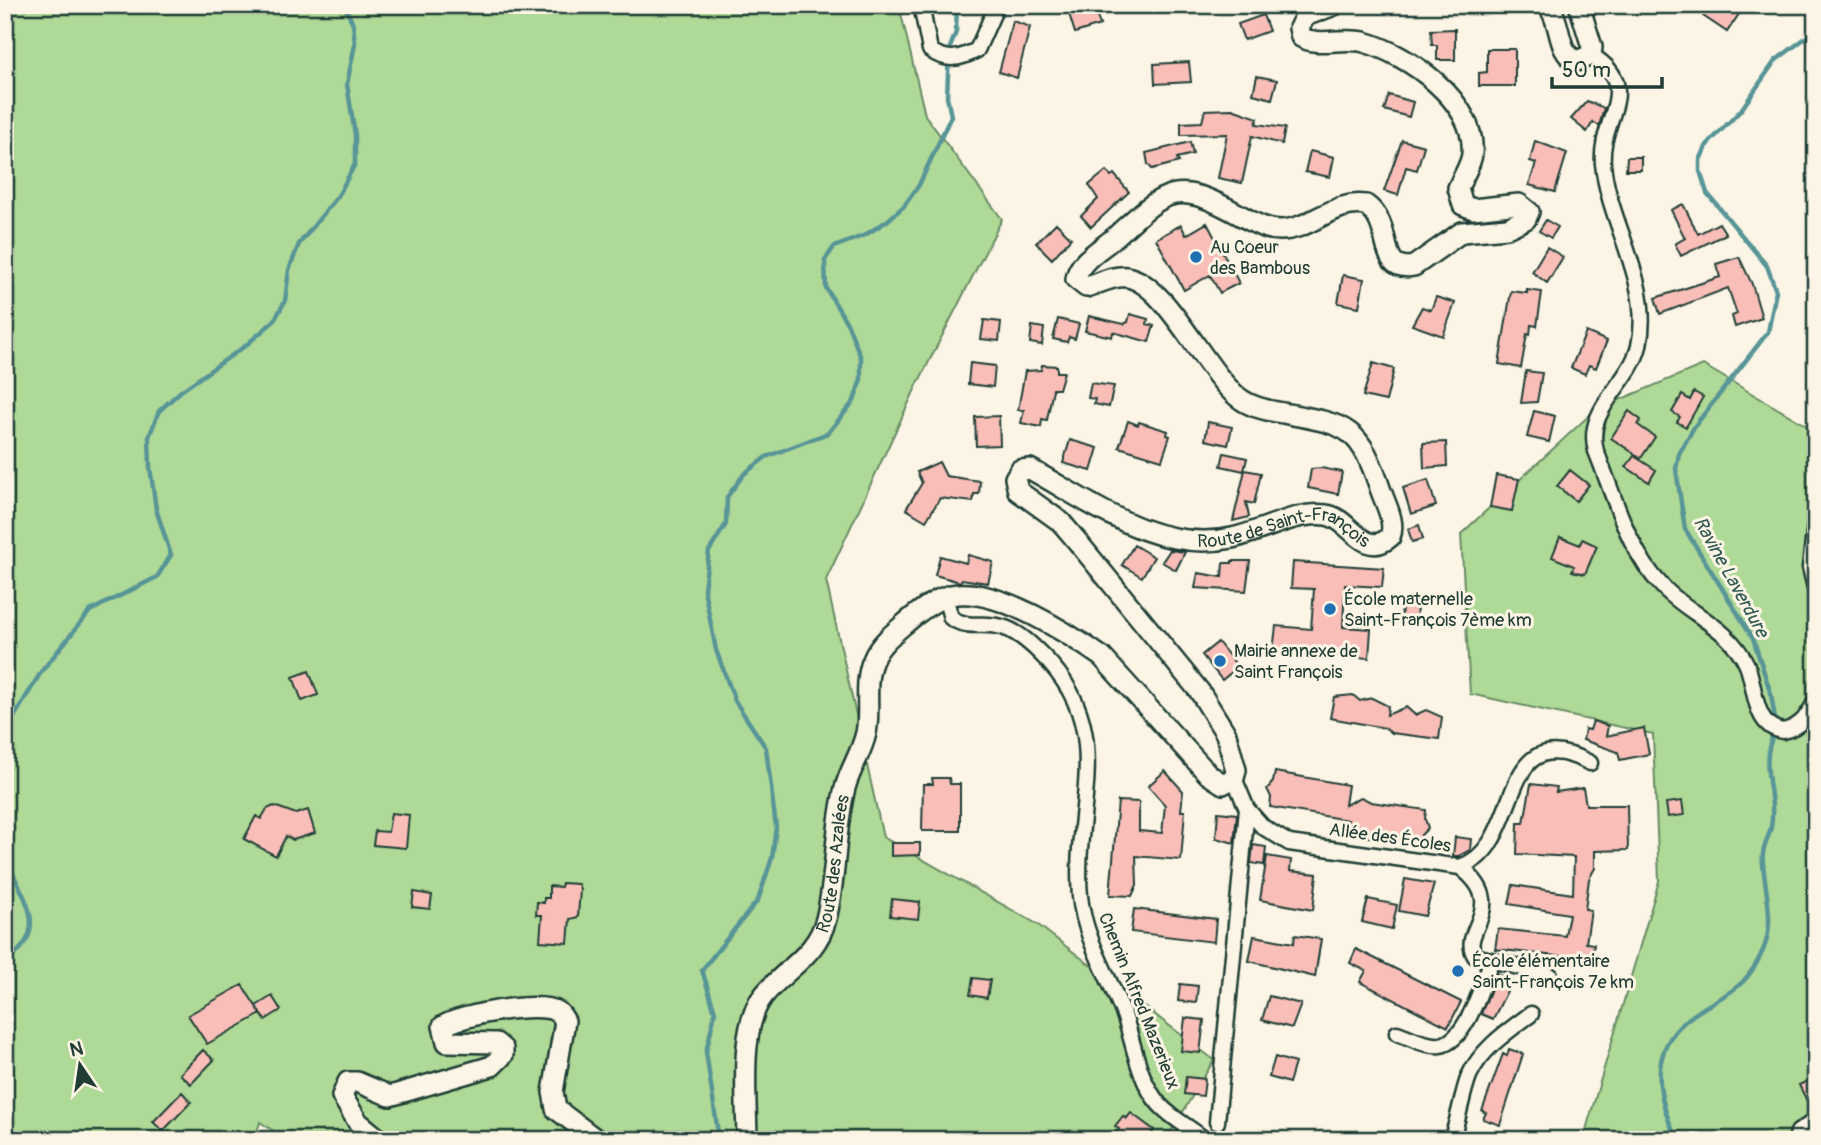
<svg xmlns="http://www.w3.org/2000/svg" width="1821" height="1145" viewBox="0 0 1821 1145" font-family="Pangolin,sans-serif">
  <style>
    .green { fill: #afd996; stroke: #678b65; stroke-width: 2 }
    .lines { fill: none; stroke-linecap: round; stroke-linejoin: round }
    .stream { stroke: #589597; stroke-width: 4.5 }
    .building { fill: #fabeb9; stroke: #1f3d34; stroke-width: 2 }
    .street-casing { stroke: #1f3d34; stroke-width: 19 }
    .secondary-casing { stroke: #1f3d34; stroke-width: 24 }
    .street { stroke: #fcf5e5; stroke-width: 14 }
    .secondary { stroke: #fcf5e5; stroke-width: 19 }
    .poi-dot { fill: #1f6fb2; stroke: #fcf5e5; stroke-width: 2.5 }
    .labels { text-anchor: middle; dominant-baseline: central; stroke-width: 6; stroke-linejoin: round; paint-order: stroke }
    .poi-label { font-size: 18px; fill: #1f3d34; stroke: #fcf5e5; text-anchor: start }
    .street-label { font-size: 18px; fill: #1f3d34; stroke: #fcf5e5 }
    .water-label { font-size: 19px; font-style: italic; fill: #325a55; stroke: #fcf5e5 }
  </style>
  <rect width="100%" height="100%" fill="#fcf5e5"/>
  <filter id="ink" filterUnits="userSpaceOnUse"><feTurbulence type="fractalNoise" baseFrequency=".0143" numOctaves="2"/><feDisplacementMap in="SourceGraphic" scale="14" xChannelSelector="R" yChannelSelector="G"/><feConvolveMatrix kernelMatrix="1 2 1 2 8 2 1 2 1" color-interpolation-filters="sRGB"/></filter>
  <g filter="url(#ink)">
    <path class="green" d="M5,5H899L925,115L1002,219L917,385L826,580L883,837L1037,924L1214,1060L1166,1140H287L260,1122L255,1140H5Z
      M1703,365L1816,431V1140H1583L1659,881L1653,734L1470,694L1461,534L1595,410Z"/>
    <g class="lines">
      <path class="stream" d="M1776,725L1771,694L1753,638L1685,529L1676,469L1679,454L1694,427L1768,332L1776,291L1767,266L1707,193L1700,171V160L1707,145L1741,110L1775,61L1816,30
        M5,732L41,672L90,611L157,577L171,555L156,509L150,467L149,437L159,411L181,391L245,346L274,321L285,301L289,270L299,244L338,196L355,164V135L347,84L355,44L353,24L344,5
        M5,855C20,897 55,928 5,962
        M719,1140L706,1052L715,1012L702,970L758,900L772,858L776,827L766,748L735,701L716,650L704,589L709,551L726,524L727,497L744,474L766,457L828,433L854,401L861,379V358L848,325L826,288L825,260L834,247L865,235L887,221L904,206L919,185L951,116L947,97L949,50L956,32L957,5
        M1677,1140C1657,1098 1647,1051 1688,1019C1723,992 1744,995 1764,948C1775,920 1765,892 1763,863C1761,850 1768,840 1771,827C1777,792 1758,767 1774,733"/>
    </g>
    <path class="building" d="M1710,5H1745L1727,32L1703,16Z
      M1093,6L1100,25L1075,33L1069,14Z
      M1263,15L1269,31L1244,40L1238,24Z
      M1013,21L1030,27L1017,78L999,72Z
      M1455,29V60H1437V45H1432L1431,30Z
      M1487,49H1515V86H1479V73L1487,72Z
      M1189,62L1191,82L1155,84L1154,64Z
      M1257,76L1277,80L1272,99L1253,94Z
      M1389,95L1413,102L1409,117L1384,110Z
      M1587,101L1604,108L1599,126L1593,122L1587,132L1571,119Z
      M1232,109L1258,118L1256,124L1285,128L1282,144L1252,136L1242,183L1218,178L1227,134L1181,135V123L1202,122L1205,110Z
      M1402,140L1424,146L1417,170L1406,167L1398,195L1384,191Z
      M1535,141L1567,153L1555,192L1529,185L1536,163L1530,161Z
      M1190,142L1193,154L1177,158L1179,162L1152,169L1148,164L1146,153Z
      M1310,151L1334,157L1330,177L1305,172Z
      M1627,157H1641V170H1626Z
      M1106,171L1111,176L1114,174L1129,192L1091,227L1081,216L1098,199L1089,185Z
      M1683,204L1698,234L1719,223L1726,234L1681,256L1675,244L1685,238L1671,210Z
      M1546,220L1558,227L1551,238L1539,231Z
      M1056,223L1071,238L1052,259L1036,243Z
      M1207,223L1239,283L1220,293L1210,275L1184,290L1156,239L1181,225L1186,235Z
      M1547,247L1563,257L1547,283L1532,272Z
      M1739,257L1752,284L1762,318L1735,327L1732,316L1737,314L1728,288L1660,314L1655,298L1720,277L1716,264Z
      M1343,275L1364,279L1359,307L1338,303Z
      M1527,290L1542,292L1537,326L1531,325L1530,335L1527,334L1521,368L1499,364L1511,291L1527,293Z
      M1436,297L1455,303L1443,336L1412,325L1422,307L1431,310Z
      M1130,314L1148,319L1147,324L1154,326L1149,342L1113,332L1112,337L1085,331L1089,316L1124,324L1128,322Z
      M1058,319L1079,324L1075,339L1069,337L1067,342L1053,339Z
      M984,320L1001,322L999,341L981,339Z
      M1032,326L1044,328L1042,345L1030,343Z
      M1586,332L1607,341L1596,368L1589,365L1585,374L1571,368Z
      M970,363L995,366L993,387L968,384Z
      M1373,363L1394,369L1386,401L1363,396Z
      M1042,365L1057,366V372H1064L1059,389H1053L1047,420L1042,419L1041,427L1021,423L1024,410H1018L1025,371L1041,370Z
      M1526,371L1542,373L1537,402L1521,403Z
      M1091,383L1114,386L1109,407L1094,404L1095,399L1088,398Z
      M1694,392L1703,397L1686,427L1677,422L1680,417L1672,412L1682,395L1690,400Z
      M1534,411L1555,416L1549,442L1527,437Z
      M1629,411L1641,420L1638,425L1655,437L1641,458L1611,438Z
      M999,416L1000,445L976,446L975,417Z
      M1128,421L1138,425L1139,422L1168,431L1167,435L1170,436L1162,460L1119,447Z
      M1208,422L1232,427L1228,445L1205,440Z
      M1070,440L1098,448L1091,471L1063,463Z
      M1446,442L1447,466L1424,468L1423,443Z
      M1224,453L1247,458L1244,471L1221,466Z
      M1634,456L1656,470L1649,482L1626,467Z
      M939,462L946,476L980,481L979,494H974L973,502L940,498L926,521L906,509L922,483L917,472Z
      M1321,468L1342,472L1338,494L1308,488L1311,469Z
      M1245,470L1261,473L1257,491L1254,504L1246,502L1249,517L1233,521Z
      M1570,470L1589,485L1576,501L1557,486Z
      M1496,475L1519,479L1512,511L1490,507Z
      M1428,480L1436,506L1411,514L1403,488Z
      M1419,525L1423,539L1412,542L1408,529Z
      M1560,537L1580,545L1582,539L1597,546L1585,574L1572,571L1574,566L1552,557Z
      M1134,545L1154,557L1142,577L1122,565Z
      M1170,550L1185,552L1176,570L1162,562Z
      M968,555L993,562L988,583L962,579L960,582L935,575L940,556L966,563Z
      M1232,561H1250L1246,591L1195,588L1198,573L1222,577L1223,563H1232Z
      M1293,562L1384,568L1382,587L1345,585L1343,627L1371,629L1369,658L1273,651L1276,626L1311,629L1314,589L1291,588Z
      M1402,603H1417L1416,624L1401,623Z
      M1218,642L1238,667L1222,680L1202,655Z
      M309,671L318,695L302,701L293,677Z
      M1353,695L1360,701L1372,698L1388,706L1387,715L1406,707L1415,715L1426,710L1442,717L1439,739L1391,733L1385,728L1330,718L1334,697Z
      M1593,721L1608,726L1606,736L1644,728L1649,754L1620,760L1618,752L1583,740L1585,729L1590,730Z
      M1165,771L1183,791L1181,811H1185L1181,860L1136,856L1137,885L1132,896L1110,895L1118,801L1139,802V831L1162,833L1165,805L1148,786Z
      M1275,772L1348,785L1345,805L1361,797L1371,802L1426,810L1425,819L1428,828L1421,835V846L1346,833L1348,820L1270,807L1271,797L1267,789L1273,782Z
      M932,778H949L950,784H960V831H922L923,784H933Z
      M1531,784L1557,787L1556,792L1583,788L1586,805H1627L1628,850L1595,851V868L1589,879L1585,909L1591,910L1586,943L1594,944L1592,960L1495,949L1498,929L1565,936L1569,914L1509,904L1513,885L1573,894L1574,857L1517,854L1518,823H1524Z
      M1682,801L1684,815L1668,817L1666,803Z
      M274,806L296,814L308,810L315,833L293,840L286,836L276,856L244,839L256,816L261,819L267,809Z
      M1218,812L1237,814L1234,843L1216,838Z
      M391,813L409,815L406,848L373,845L375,831L388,832Z
      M1455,837L1471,839L1470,850L1459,856H1453Z
      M891,843H920V855L891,856Z
      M1253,845L1266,847L1264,865L1251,863Z
      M1267,856L1291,860L1290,871L1317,874L1313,910L1260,900Z
      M1405,879L1434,884L1425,916L1399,911Z
      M562,883L578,884L580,889L578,917L570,919L568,943L540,941L542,915H536L537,902L544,903V898H549V886L561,887Z
      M414,892L432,895L430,909L412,907Z
      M892,899L920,902L918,919L890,916Z
      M1368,899L1397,905L1392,929L1362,922Z
      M1134,909L1216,919L1214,942L1131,932Z
      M1295,935L1321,939L1315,977L1249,961L1254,936L1294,943Z
      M1356,949L1461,1002L1448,1027L1360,982L1366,971L1350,963Z
      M1497,974L1512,981L1493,1019L1481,1014Z
      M973,978L990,980L987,998L970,995Z
      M1180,984L1198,986L1196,1003L1178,1001Z
      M242,985L261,1014L207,1044L188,1015Z
      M272,996L281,1010L265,1020L256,1006Z
      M1269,996L1301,1004L1292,1028L1262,1020Z
      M1185,1018L1204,1020L1200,1053L1181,1051Z
      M1509,1049L1523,1054L1500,1125L1483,1119L1486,1113L1482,1111L1503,1054L1507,1056Z
      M203,1050L214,1060L191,1084L180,1074Z
      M1275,1057L1295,1063L1289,1083L1269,1077Z
      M1186,1077L1205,1079L1203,1096L1184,1094Z
      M1816,1077V1099L1808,1103L1799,1085Z
      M182,1092L191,1102L163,1131L153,1122Z
      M1131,1113L1154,1130L1147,1140H1121L1115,1135L1119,1129L1115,1126L1123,1116L1126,1119Z"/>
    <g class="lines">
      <g class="street-casing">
        <path id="street" d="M921,5L930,50C946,62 960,59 977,50L997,5
          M1591,55C1644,87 1599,118 1603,164C1609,225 1653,283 1639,346C1630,384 1584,409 1596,451C1614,495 1628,551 1662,586C1689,615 1729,626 1747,665C1756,687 1753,727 1783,731C1801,727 1808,716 1816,700
          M1816,515L1810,567L1816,592
          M945,597L951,618C970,630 982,621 1002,627C1017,631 1030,643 1041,654C1119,729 1072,808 1080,896C1084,938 1109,976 1124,1015C1134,1043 1138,1080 1159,1104C1171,1118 1190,1127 1205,1140
          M1234,778L1247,809L1263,827L1289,843L1460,867C1526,846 1494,714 1590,763
          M1460,867C1512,907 1458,930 1475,956L1550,975
          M1397,1033C1410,1037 1426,1047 1440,1045C1467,1041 1482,985 1491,962
          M1217,1122L1247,809
          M1451,1140C1459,1119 1461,1097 1469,1076C1481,1049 1508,1031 1531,1014
          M1796,1140L1798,1132L1816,1120"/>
      </g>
      <g class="secondary-casing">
        <g id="secondary">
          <path d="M1547,5C1563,21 1555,52 1577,61L1591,55L1592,47L1579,5"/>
          <path d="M380,1140L358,1122L342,1096L348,1082H357L390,1096L492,1066L503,1055V1049L496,1043L447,1042L443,1026C461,1015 539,1000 558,1012C561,1014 563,1018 565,1021L553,1092L556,1109L597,1140"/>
          <path id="s1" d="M747,1140C747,1101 738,1026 764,995C786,968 817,955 826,919C837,876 834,831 845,788C850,769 862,752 866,733C871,710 863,683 873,660C879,644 895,632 908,621C921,610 940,595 958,594C1000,590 1068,633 1102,657L1209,775L1223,784L1234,778L1236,770L1226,734L1200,692L1077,541L1061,522L1018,491L1015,478L1020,470L1030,469C1092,503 1157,554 1232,538C1261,532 1296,511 1326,515C1349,517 1364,560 1390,537C1396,523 1386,505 1381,491C1359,425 1348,425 1283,413C1270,411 1253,408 1242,400C1206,376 1168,284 1127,277C1113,275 1099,284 1086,287L1076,279C1078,261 1103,248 1115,237C1167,189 1175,179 1240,215C1253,222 1265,230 1280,230C1311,230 1333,200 1366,205C1396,226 1375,273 1414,266L1462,232L1507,228L1526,219L1529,212L1519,204L1473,209L1463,205L1458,188C1462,178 1471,165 1472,154C1477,102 1408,54 1364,42C1344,37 1318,47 1301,37L1299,28L1305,16L1334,5"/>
        </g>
      </g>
      <use href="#street" class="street"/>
      <use href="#secondary" class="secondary"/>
    </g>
  </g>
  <g class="poi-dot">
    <circle cx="1196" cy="257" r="7"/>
    <circle cx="1330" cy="609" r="7"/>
    <circle cx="1220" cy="661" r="7"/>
    <circle cx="1458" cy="971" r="7"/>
  </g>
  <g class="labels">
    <g class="poi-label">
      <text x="1210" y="247">Au Coeur<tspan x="1210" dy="21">des Bambous</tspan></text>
      <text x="1344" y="599">École maternelle<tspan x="1344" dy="21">Saint-François 7ème km</tspan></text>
      <text x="1234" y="651">Mairie annexe de<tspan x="1234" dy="21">Saint François</tspan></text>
      <text x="1472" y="961">École élémentaire<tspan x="1472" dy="21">Saint-François 7e km</tspan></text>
    </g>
    <g class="street-label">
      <text stroke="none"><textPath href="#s1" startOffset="1648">Route de Saint-François</textPath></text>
      <text transform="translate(1390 838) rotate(8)">Allée des Écoles</text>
      <text stroke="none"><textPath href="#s1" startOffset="304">Route des Azalées</textPath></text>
      <text transform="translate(1139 1001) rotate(68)">Chemin Alfred Mazerieux</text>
    </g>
    <g class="water-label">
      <text transform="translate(1731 577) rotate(61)">Ravine Laverdure</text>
    </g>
  </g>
  <rect width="1821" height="1145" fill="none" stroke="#fcf5e5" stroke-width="28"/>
  <rect x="14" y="14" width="1793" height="1117" fill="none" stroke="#1f3d34" stroke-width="2.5" filter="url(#ink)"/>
  <g transform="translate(80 1065) rotate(347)" stroke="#fcf5e5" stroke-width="5" paint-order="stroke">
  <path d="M0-5L12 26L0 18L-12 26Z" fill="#1f3d34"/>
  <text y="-10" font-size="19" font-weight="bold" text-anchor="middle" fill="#1f3d34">N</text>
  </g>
  <path d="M1552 77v10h110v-10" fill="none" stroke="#1f3d34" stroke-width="3.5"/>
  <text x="1562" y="77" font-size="21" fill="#1f3d34" stroke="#fcf5e5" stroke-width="5" paint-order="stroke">50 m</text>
</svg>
